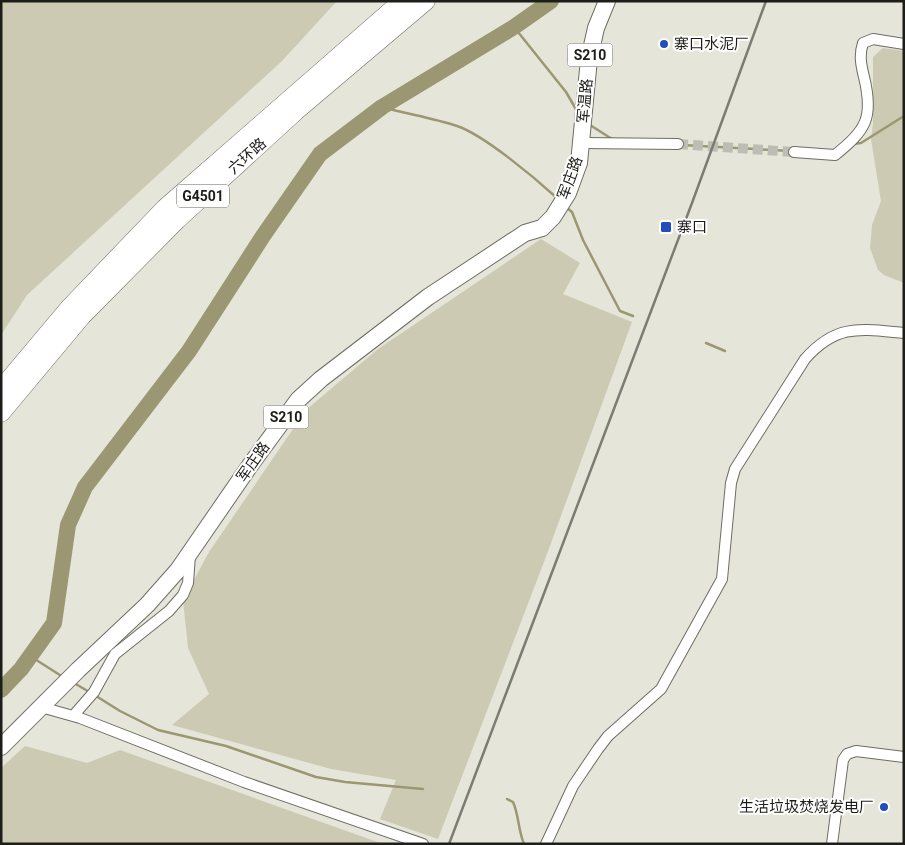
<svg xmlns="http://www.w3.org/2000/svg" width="905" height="845" viewBox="0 0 905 845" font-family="Roboto,'Noto Sans SC',sans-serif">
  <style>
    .green { fill: #cdcab3 }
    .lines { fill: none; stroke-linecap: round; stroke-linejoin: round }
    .stream { stroke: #9b9773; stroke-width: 2.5 }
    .river { stroke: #9b9773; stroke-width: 16 }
    .street-tunnel { stroke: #bebdb3; stroke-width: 10; stroke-dasharray: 10 5; stroke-linecap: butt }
    .street-casing { stroke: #6e6d63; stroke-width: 12 }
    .primary-casing { stroke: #6e6d63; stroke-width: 18 }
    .highway-casing { stroke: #6e6d63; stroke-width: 19 }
    .street { stroke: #fff; stroke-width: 10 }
    .primary { stroke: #fff; stroke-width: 16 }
    .highway { stroke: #fff; stroke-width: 18 }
    .rail { stroke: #7c7c74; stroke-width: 2.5 }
    .poi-dot { fill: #234dbb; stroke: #fff; stroke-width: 2 }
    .labels { text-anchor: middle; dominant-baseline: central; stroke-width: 4; stroke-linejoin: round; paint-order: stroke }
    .shield { fill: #fff; stroke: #61615e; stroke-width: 1 }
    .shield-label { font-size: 14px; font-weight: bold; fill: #1d1d19 }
    .poi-label { font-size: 15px; fill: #1d1d19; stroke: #fff; text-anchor: start }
    .street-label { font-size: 15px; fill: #1d1d19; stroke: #fff }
  </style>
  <rect width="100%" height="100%" fill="#e6e5d9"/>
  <path class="green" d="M1,1H337L282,61L27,295L1,335Z
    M883,48L904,51V283L884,275L878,270L870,248L872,225L881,201L871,139L873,124V57Z
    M541,239L580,263L563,294L632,322L547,554L438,839L380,819L396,780L331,769L172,725L209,694L188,648L183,600L209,552L306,410L378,349Z
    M25,746L87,763L120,750L383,844H1V768Z"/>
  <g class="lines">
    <path class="stream" d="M514,27L566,92L577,111
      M382,107C407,114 433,118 457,126C484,135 535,178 557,198
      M590,125L612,139
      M853,144L861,143L904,116
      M682,145L791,151
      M566,207L572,212L583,240L620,311L633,316
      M706,343L725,351
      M30,656L63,677
      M74,683L91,693
      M96,696L120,711L158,730L226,746L316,777L345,782L423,789
      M507,799L513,802C519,815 518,830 524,844"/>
    <path class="river" d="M1,690L21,669L54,623L68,525L85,487L189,351L263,236L320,154L382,107L514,27L551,1"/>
    <path class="street-tunnel" d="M678,144L794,152"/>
    <g class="street-casing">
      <path id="street" d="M582,143L678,144
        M794,152L835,155C866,130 874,118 864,77C861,65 859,55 863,43L873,39L904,44
        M41,707L80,718L244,782L423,844
        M73,716L94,692L115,654L169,611L183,595L188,583L190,555
        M546,844L573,786L598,749L608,736L661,689L722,579L731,483L735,469L805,359C837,323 861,329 904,333
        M832,844L843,760L847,754L856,751L904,757"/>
    </g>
    <g class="primary-casing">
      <path id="primary" d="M1,747L78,670L147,605L178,570L251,464L298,400L321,379L428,297L525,233L542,228L553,217L568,193L579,163L589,59L596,28L607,1"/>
    </g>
    <g class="highway-casing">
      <path id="highway" d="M1,389L69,308L165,208L402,1
        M1,413L82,316L177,220L296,111L426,1"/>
    </g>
    <use href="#street" class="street"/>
    <use href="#primary" class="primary"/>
    <use href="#highway" class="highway"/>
    <path class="rail" d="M449,844L692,203L766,1"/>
  </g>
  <g class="poi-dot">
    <circle cx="664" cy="44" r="5"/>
    <rect x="660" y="221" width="12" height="12" rx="2.5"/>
    <circle cx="884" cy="807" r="5"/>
  </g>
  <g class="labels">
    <g class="shield">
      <rect x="567.5" y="43.5" width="45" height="23" rx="4"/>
      <rect x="177" y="184.5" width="52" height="23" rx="4"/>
      <rect x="263.5" y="405.5" width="45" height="23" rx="4"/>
    </g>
    <g class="shield-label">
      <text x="590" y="55">S210</text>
      <text x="203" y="196">G4501</text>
      <text x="286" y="417">S210</text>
    </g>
    <g class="poi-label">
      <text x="674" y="44">寨口水泥厂</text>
      <text x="677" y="227">寨口</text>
      <text x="874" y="807" text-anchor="end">生活垃圾焚烧发电厂</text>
    </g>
    <g class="street-label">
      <text transform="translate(585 101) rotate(-85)">军温路</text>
      <text transform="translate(247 156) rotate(-42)">六环路</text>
      <text transform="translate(570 178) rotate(-70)">军庄路</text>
      <text transform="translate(253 462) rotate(-55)">军庄路</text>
    </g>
  </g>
  <rect width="905" height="845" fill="none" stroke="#1d1d19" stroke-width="5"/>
</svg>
